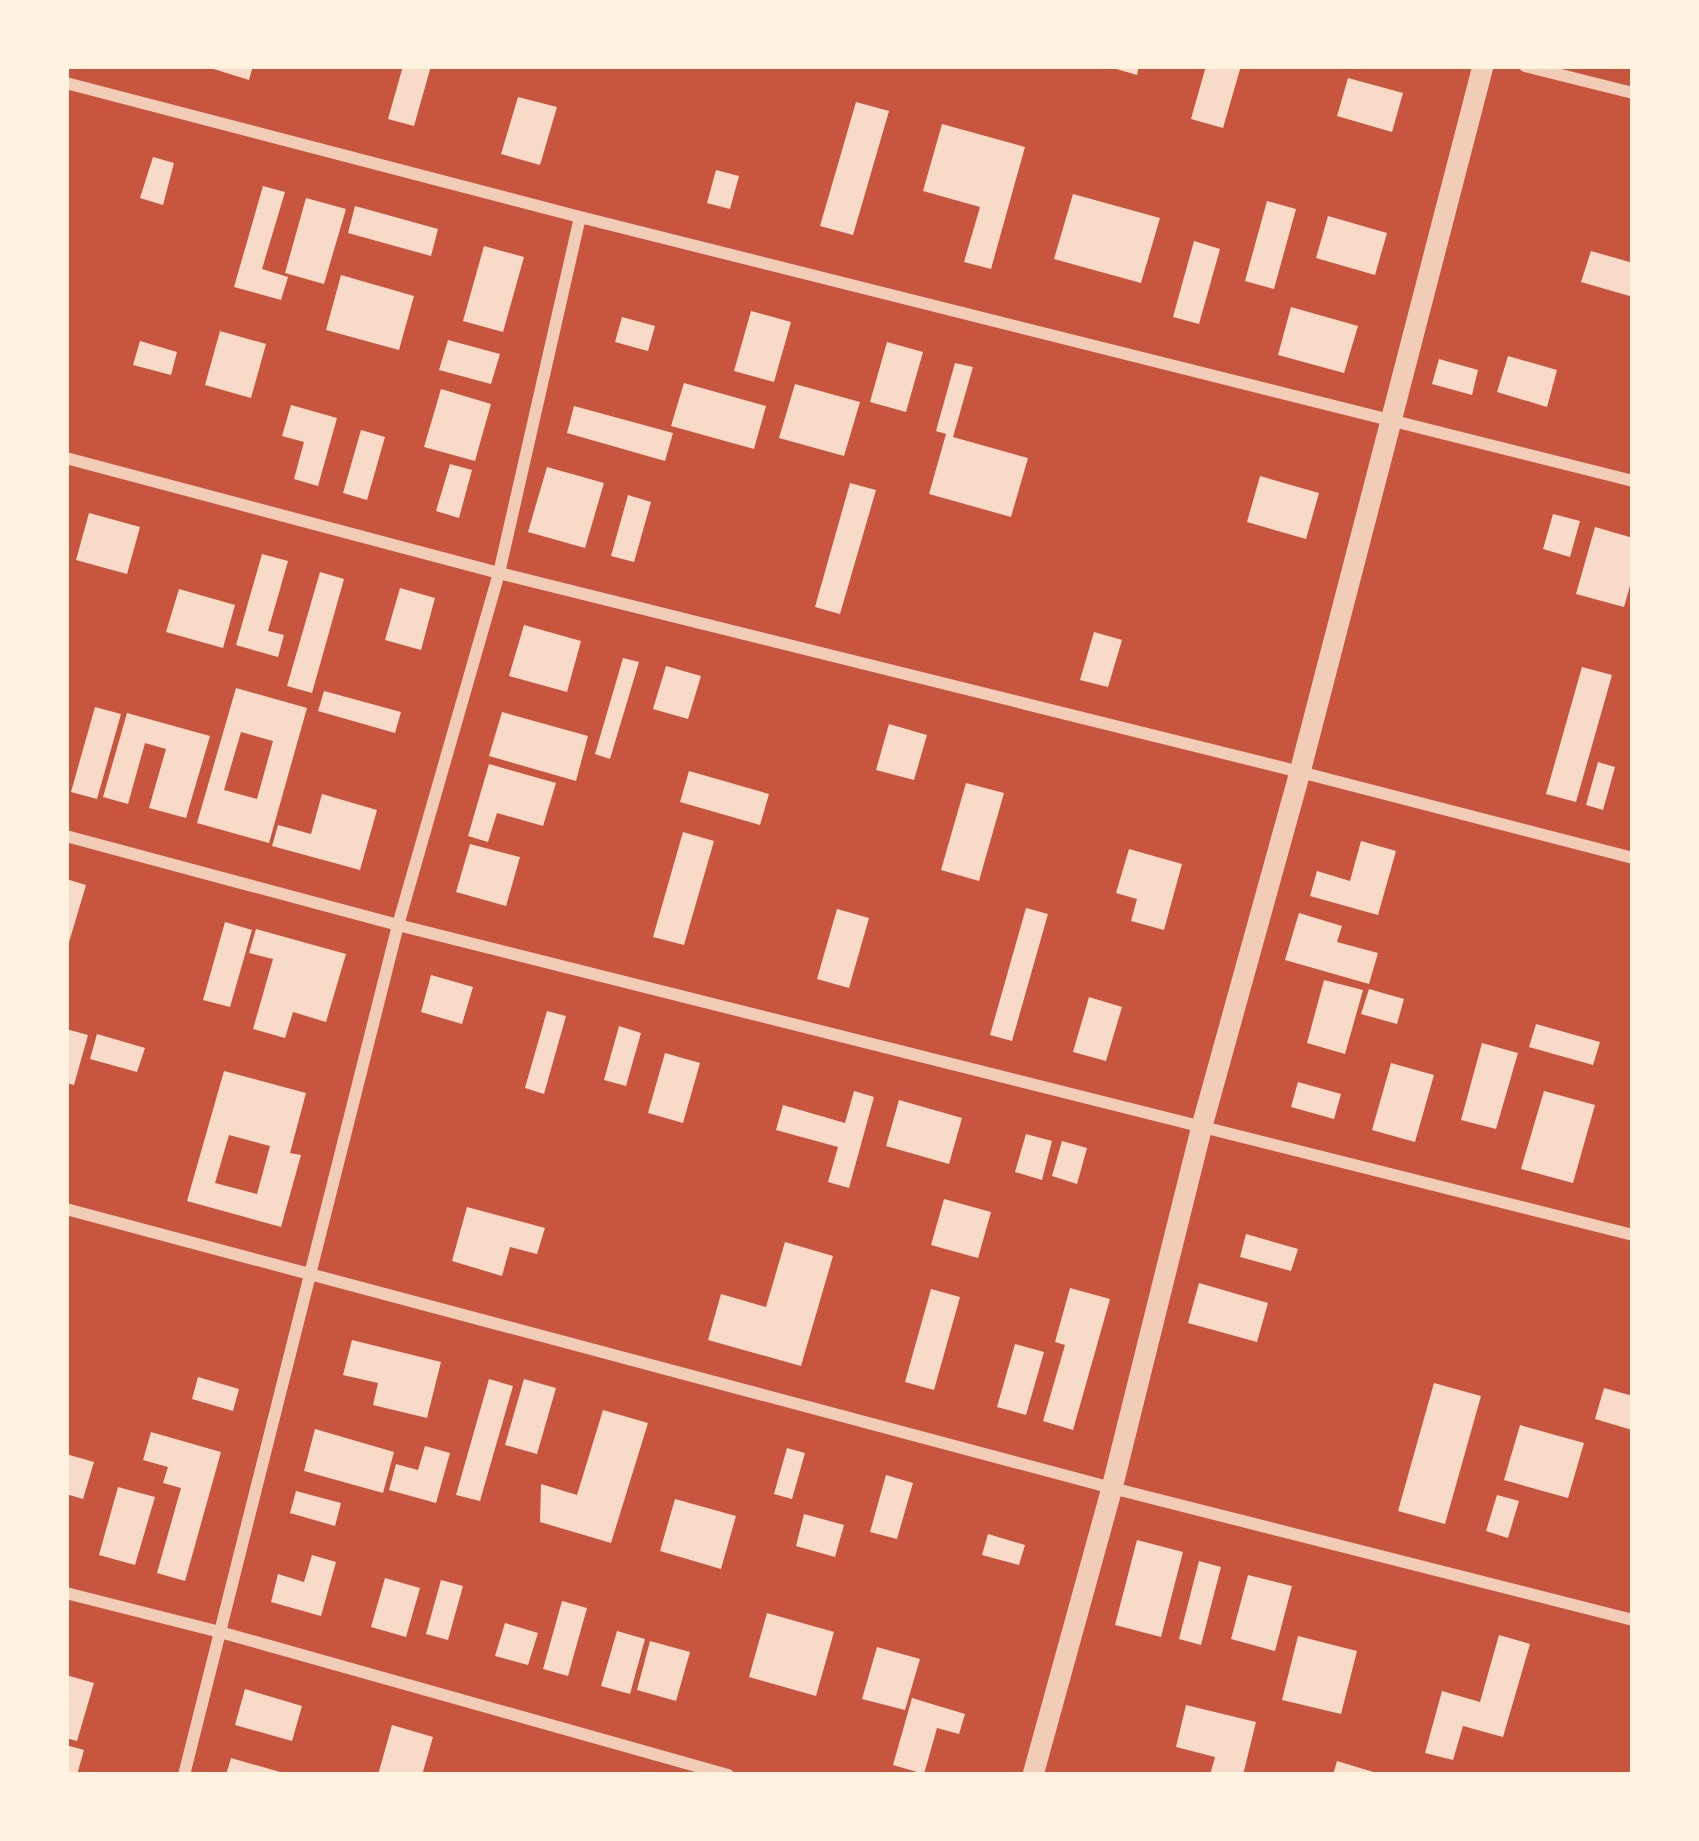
<svg xmlns="http://www.w3.org/2000/svg" width="1699" height="1841" viewBox="0 0 1699 1841" font-family="'Source Sans 3',sans-serif">
  <style>
    .building { fill: #f7dbc8; fill-rule: evenodd }
    .lines { fill: none; stroke-linecap: round; stroke-linejoin: round }
    .minor { stroke: #f1ccb7; stroke-width: 12 }
    .tertiary { stroke: #f1ccb7; stroke-width: 21 }
  </style>
  <rect width="100%" height="100%" fill="#c8553d"/>
  <path class="building" d="M204,66H253L249,80Z
    M403,66H431L414,126L388,119Z
    M1106,66H1139L1137,75Z
    M1206,66H1241L1223,128L1191,119Z
    M1348,78L1403,93L1392,132L1337,116Z
    M518,97L557,107L540,165L501,154Z
    M856,102L889,111L853,235L820,226Z
    M942,124L1025,147L991,269L964,262L980,207L923,191Z
    M153,157L174,163L163,205L140,198Z
    M716,170L739,176L730,209L707,203Z
    M263,186L285,192L262,269L288,277L281,300L234,287Z
    M1073,194L1160,218L1141,283L1054,259Z
    M306,198L346,209L324,284L285,273Z
    M1267,201L1296,209L1274,289L1245,281Z
    M355,206L438,229L431,256L348,233Z
    M1328,216L1387,233L1375,275L1316,258Z
    M1194,241L1220,249L1199,324L1173,317Z
    M484,246L524,257L503,332L463,321Z
    M1591,251L1633,263V297L1581,282Z
    M341,275L414,296L399,350L326,330Z
    M1291,307L1358,326L1344,373L1278,355Z
    M751,311L791,322L774,382L734,371Z
    M622,317L655,326L648,351L615,342Z
    M220,331L266,344L251,398L205,385Z
    M448,340L500,354L491,384L439,370Z
    M140,341L177,352L171,375L133,365Z
    M887,342L923,352L906,412L870,402Z
    M1508,356L1557,370L1547,407L1497,392Z
    M1439,359L1478,370L1472,395L1432,384Z
    M955,363L973,367L953,437L1028,458L1011,517L929,494L946,434L936,431Z
    M684,383L766,406L754,449L671,426Z
    M795,384L860,402L844,456L779,438Z
    M441,389L491,404L475,461L424,447Z
    M291,405L337,418L318,486L294,479L304,442L282,436Z
    M574,406L673,433L665,461L567,433Z
    M361,430L385,437L367,500L343,493Z
    M450,464L472,470L459,518L436,511Z
    M547,467L604,483L585,548L528,532Z
    M1260,476L1319,493L1306,539L1247,522Z
    M850,483L876,490L840,614L815,607Z
    M628,495L651,502L634,562L611,556Z
    M89,513L140,527L127,574L76,560Z
    M1553,514L1580,521L1570,557L1543,549Z
    M1595,527L1633,538V575L1624,607L1576,594Z
    M262,554L288,561L268,631L284,635L278,657L236,645Z
    M320,572L344,579L312,693L287,686Z
    M400,588L435,598L421,650L385,640Z
    M179,589L235,605L223,648L166,632Z
    M524,625L581,641L567,692L509,676Z
    M1094,632L1122,640L1108,687L1080,680Z
    M623,658L639,662L610,759L595,754Z
    M666,666L701,676L688,719L653,709Z
    M1582,667L1612,675L1576,802L1546,794Z
    M236,688L307,708L269,843L197,823ZM241,732L273,741L257,799L224,790Z
    M324,691L401,712L395,733L318,711Z
    M95,707L121,714L97,799L71,792Z
    M502,712L588,736L576,781L489,756Z
    M127,713L210,736L186,818L149,808L166,749L145,743L128,804L103,797Z
    M889,724L927,735L914,780L876,770Z
    M1598,762L1615,767L1603,810L1586,805Z
    M489,764L556,783L543,826L497,813L488,842L468,836Z
    M689,771L769,794L760,825L680,802Z
    M966,783L1004,793L979,881L941,870Z
    M322,794L377,810L360,870L272,846L278,825L311,834Z
    M683,832L714,841L684,945L653,937Z
    M1361,841L1396,851L1378,915L1310,896L1317,871L1350,881Z
    M470,844L520,857L506,906L456,892Z
    M1129,849L1182,864L1164,930L1131,921L1137,899L1116,893Z
    M66,879L86,885L67,949H66Z
    M1026,908L1048,914L1012,1041L990,1035Z
    M837,909L869,918L849,988L817,979Z
    M1299,913L1342,926L1337,942L1378,953L1369,984L1285,960Z
    M225,922L252,930L230,1007L203,1000Z
    M256,929L346,954L326,1022L293,1012L285,1038L253,1029L273,959L249,953Z
    M431,975L473,987L462,1024L421,1012Z
    M1324,980L1363,990L1345,1054L1307,1043Z
    M1369,989L1404,999L1397,1024L1361,1014Z
    M1089,997L1122,1007L1106,1061L1073,1052Z
    M547,1011L566,1016L544,1094L525,1088Z
    M1536,1024L1600,1042L1593,1065L1529,1047Z
    M619,1026L641,1033L626,1086L604,1080Z
    M66,1029L88,1035L74,1085L66,1083Z
    M97,1034L145,1048L137,1072L90,1059Z
    M1482,1043L1518,1053L1496,1129L1461,1120Z
    M665,1053L700,1063L683,1123L648,1113Z
    M1391,1063L1434,1075L1415,1142L1372,1130Z
    M224,1071L306,1093L290,1153L301,1155L281,1227L187,1201ZM229,1135L270,1146L257,1194L215,1183Z
    M1298,1082L1341,1094L1334,1119L1291,1107Z
    M854,1091L874,1097L849,1188L828,1182L838,1147L776,1130L783,1105L845,1123Z
    M1544,1091L1595,1105L1573,1183L1521,1169Z
    M899,1100L962,1118L949,1164L886,1146Z
    M1026,1134L1052,1141L1042,1180L1015,1172Z
    M1062,1141L1087,1148L1077,1184L1052,1176Z
    M944,1199L991,1212L978,1258L931,1245Z
    M467,1207L545,1228L537,1254L510,1247L502,1276L452,1261Z
    M1246,1234L1298,1249L1291,1271L1240,1257Z
    M785,1242L833,1256L801,1366L708,1340L721,1294L766,1307Z
    M1199,1283L1268,1303L1257,1342L1188,1323Z
    M1070,1288L1110,1299L1073,1430L1043,1421L1065,1345L1055,1342Z
    M931,1289L960,1297L934,1390L905,1382Z
    M352,1340L441,1362L427,1418L373,1405L378,1383L343,1375Z
    M1015,1344L1044,1352L1026,1415L997,1407Z
    M198,1377L239,1389L233,1411L192,1399Z
    M489,1379L513,1386L480,1501L456,1495Z
    M524,1379L556,1388L537,1454L505,1445Z
    M1434,1383L1481,1396L1445,1524L1398,1511Z
    M1604,1388L1633,1396L1632,1430L1595,1419Z
    M603,1410L648,1423L611,1543L540,1522L541,1484L577,1495Z
    M1520,1425L1584,1443L1568,1498L1504,1480Z
    M315,1429L394,1452L383,1493L304,1471Z
    M151,1432L221,1452L185,1581L157,1573L181,1488L163,1483L168,1467L143,1460Z
    M425,1446L450,1453L436,1503L389,1490L396,1464L418,1470Z
    M787,1448L805,1453L792,1499L774,1494Z
    M66,1454L94,1462L83,1499L66,1494Z
    M886,1475L913,1483L897,1539L870,1532Z
    M118,1487L155,1497L135,1565L99,1555Z
    M296,1491L341,1503L335,1526L290,1513Z
    M1497,1495L1519,1501L1508,1538L1486,1531Z
    M675,1499L736,1516L721,1569L660,1551Z
    M804,1514L844,1525L835,1557L796,1546Z
    M988,1534L1025,1545L1019,1565L982,1555Z
    M1137,1540L1183,1552L1161,1637L1115,1625Z
    M312,1555L336,1562L321,1616L271,1602L278,1574L304,1582Z
    M1199,1561L1221,1567L1201,1645L1179,1639Z
    M1248,1575L1292,1586L1275,1651L1231,1639Z
    M385,1578L420,1588L406,1637L371,1627Z
    M441,1580L463,1586L448,1640L426,1634Z
    M562,1601L587,1608L568,1676L543,1669Z
    M767,1613L834,1632L816,1696L749,1677Z
    M505,1623L538,1633L528,1665L495,1656Z
    M617,1631L645,1639L630,1694L601,1686Z
    M1499,1635L1530,1644L1503,1737L1463,1726L1453,1760L1425,1753L1442,1691L1480,1702Z
    M1298,1636L1357,1651L1341,1714L1282,1700Z
    M650,1641L690,1652L676,1701L637,1690Z
    M877,1647L920,1659L905,1710L862,1699Z
    M66,1675L94,1683L77,1741L66,1738Z
    M245,1689L302,1706L292,1741L235,1725Z
    M912,1698L965,1714L959,1734L937,1728L924,1774L893,1765Z
    M1186,1705L1256,1722L1243,1775H1210L1215,1757L1176,1747Z
    M392,1725L433,1737L422,1775H378Z
    M66,1745L84,1750L77,1775H66Z
    M231,1758L287,1774V1775H226Z
    M1337,1761L1380,1774V1775H1333Z"/>
  <g class="lines">
    <path class="minor" d="M1525,66L1633,93
      M66,83L580,217L1633,481
      M66,458L499,573L1300,772L1633,858
      M66,836L398,925L1633,1235
      M66,1209L1112,1488L1633,1620
      M66,1593L220,1632L728,1775
      M184,1775L398,925L499,573L580,217"/>
    <path class="tertiary" d="M1033,1775L1112,1488L1202,1126L1300,772L1483,66"/>
  </g>
  <rect width="1699" height="1841" fill="none" stroke="#fff3e0" stroke-width="138"/>
</svg>
